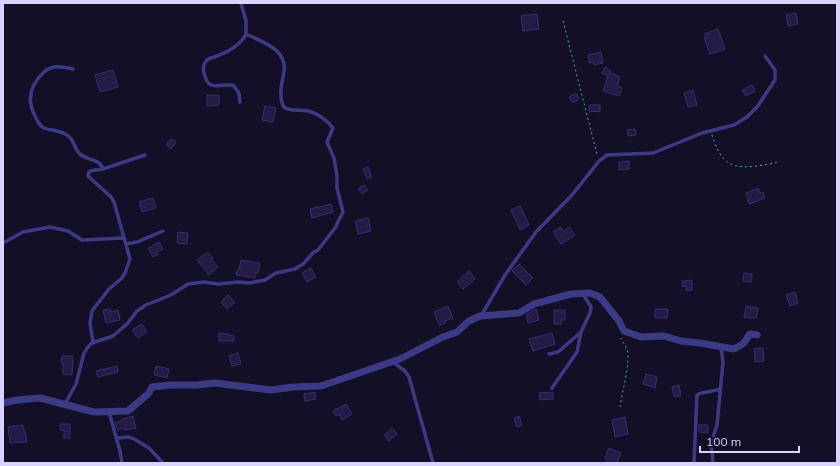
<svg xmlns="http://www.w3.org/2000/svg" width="840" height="466" viewBox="0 0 840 466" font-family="Mulish,sans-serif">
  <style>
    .building { fill: #241b47; stroke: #3b2d73 }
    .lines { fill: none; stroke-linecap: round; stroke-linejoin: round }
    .path { stroke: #2fb8b0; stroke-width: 1; stroke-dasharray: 2 3; stroke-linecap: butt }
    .service { stroke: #3d3a85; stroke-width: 3.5 }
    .minor { stroke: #3d3a85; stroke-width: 7 }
  </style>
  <rect width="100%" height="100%" fill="#130f26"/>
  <path class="building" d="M796,13L798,24L788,26L786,15Z
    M537,14L539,29L523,31L521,16Z
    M718,29L725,49L710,54L704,38L706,37L705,34Z
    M601,52L603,63L594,65L593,62L589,63L588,55Z
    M605,67L611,71L610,73L620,77L617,86L622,88L619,96L603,91L608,76L602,73Z
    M113,70L118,87L100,92L95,75Z
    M752,85L755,91L746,96L742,90Z
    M693,90L697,105L688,107L684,93Z
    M576,93L579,99L573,103L569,97Z
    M207,95H219V105L207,106Z
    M590,105H600V112L589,111Z
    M265,106L276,108L273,122L262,120Z
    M635,129L636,135L628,136L627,130Z
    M171,139L176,142L171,149L166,145Z
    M629,161V169L619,170V162Z
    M368,167L372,177L367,179L363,169Z
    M364,185L368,190L362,194L358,189Z
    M758,188L760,193L763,192L765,198L749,204L746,193Z
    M153,198L156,208L142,212L139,202Z
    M331,204L333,212L312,218L310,209Z
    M520,206L529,225L520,230L511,210Z
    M368,218L371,231L358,234L355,221Z
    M560,227L564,231L569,227L575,235L561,244L553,232Z
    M178,232L188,233L187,244L177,243Z
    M159,242L163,249L157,252L158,254L153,257L148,248Z
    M208,252L213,258L211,259L218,267L209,275L197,260Z
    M241,260L260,263L258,273H255V278L236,275L237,270H239Z
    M519,264L533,278L526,285L512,271Z
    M311,268L316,277L307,282L302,273Z
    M469,271L475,279L463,289L457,282Z
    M744,273L752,274L751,282L743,281Z
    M692,280V290L686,291V286H682V281Z
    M795,292L798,303L790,306L786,295Z
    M228,295L235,302L227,309L221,302Z
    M448,306L453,318L445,321V323L439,325L434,312Z
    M746,306L758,308L756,318L744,317Z
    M110,309L111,312L118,310L120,320L106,323L103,310Z
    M536,309L539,320L528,323L526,315Z
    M655,309H668L667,318H655Z
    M554,310H565V320H561V324H554Z
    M142,324L147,332L138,338L132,330Z
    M219,333L229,334L228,335L234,336V341H219Z
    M552,333L555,344L533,351L529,339Z
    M763,348L764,361L755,362L754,349Z
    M238,353L241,364L232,366L229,356Z
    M62,356H73L72,375L63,374V363H61Z
    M117,366L118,372L98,377L96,371Z
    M156,366L169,369L167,378L154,375Z
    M646,374L657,377L655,388L643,384Z
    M679,385L681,396L674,397L672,387Z
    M315,392L316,399L305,401L304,394Z
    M553,392V399L540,400L539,393Z
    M346,404L352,414L342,420L339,414L336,416L333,411Z
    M133,416L136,428L125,430L124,428L118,430L115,423L123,420V419Z
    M519,416L522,425L517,427L514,418Z
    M625,417L628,434L615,437L612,420Z
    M60,424H70V438H64V430H60Z
    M23,425V431H25L27,442L10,443L8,427Z
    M699,425H708V433L699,432Z
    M392,428L397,434L389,441L384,435Z
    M609,448L621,453L617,463H606L607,459L605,458Z"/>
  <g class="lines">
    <path class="path" d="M563,21L597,154
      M712,135C715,145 721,160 731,164C743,170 765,165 778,162
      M620,407C622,392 631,361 627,349C625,345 622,341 621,338"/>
    <path class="service" d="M73,69C62,67 53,64 44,72C30,85 26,99 35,116C37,120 39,126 44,128C51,131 60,130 67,135C75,140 74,150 81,155C88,160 100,159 103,169C98,171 93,169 89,172L88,176L111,197L114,202L130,259L125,273L122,278L109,289L92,311L90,323L93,342
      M240,102L239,93L233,85C221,84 208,91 205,76C203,71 203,65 206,61C208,58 211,58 214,57C226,53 240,46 246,34
      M103,169L145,155
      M3,243L23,232L50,227L68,231L82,240L124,238
      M126,244L137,242L163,231
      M481,316L505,275L536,232L572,195L599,161L607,155L653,153L702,133L734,125L747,117L757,107L775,80V70L765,56
      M549,354L558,352L580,333
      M393,362L405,371L409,377L433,463
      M552,388L577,352L581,332L590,313L591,307L583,294
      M65,404L76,384L84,353L88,347L92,343L113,336L127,324L137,311L146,305L171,295L188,284L204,282L218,284L239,282L249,283L265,280L276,273L295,269L303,264L314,252L318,250L335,228L343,212L337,188V176L334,158L327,142L333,128C328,121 317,113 308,111C302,109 289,112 284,107C282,104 281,99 281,95C280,87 283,80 284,71C287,49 262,42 246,34V21L241,3
      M109,412L120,451L122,463
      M117,438L129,437L134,439L149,448L163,463
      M694,463L697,395C702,391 713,392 720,389
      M713,463L711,443L717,425L723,362L721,347"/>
    <path class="minor" d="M3,403L17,400L40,398L94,412L128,411L148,394L152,387L170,385H197L215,383L271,390L293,387L321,386L400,359L443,337L457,332L469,321L480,316L519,313L534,304L571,294L590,293L600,297L619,321L624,331L641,337L664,336L681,341L700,343L734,349L743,344L750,334L757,335"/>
  </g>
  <rect width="840" height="466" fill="none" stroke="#d9d4ff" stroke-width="8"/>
  <path d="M700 446v6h99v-6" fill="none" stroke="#d9d4ff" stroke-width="2"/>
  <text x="706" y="446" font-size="12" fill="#d9d4ff" stroke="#130f26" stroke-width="3" paint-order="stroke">100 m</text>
</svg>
